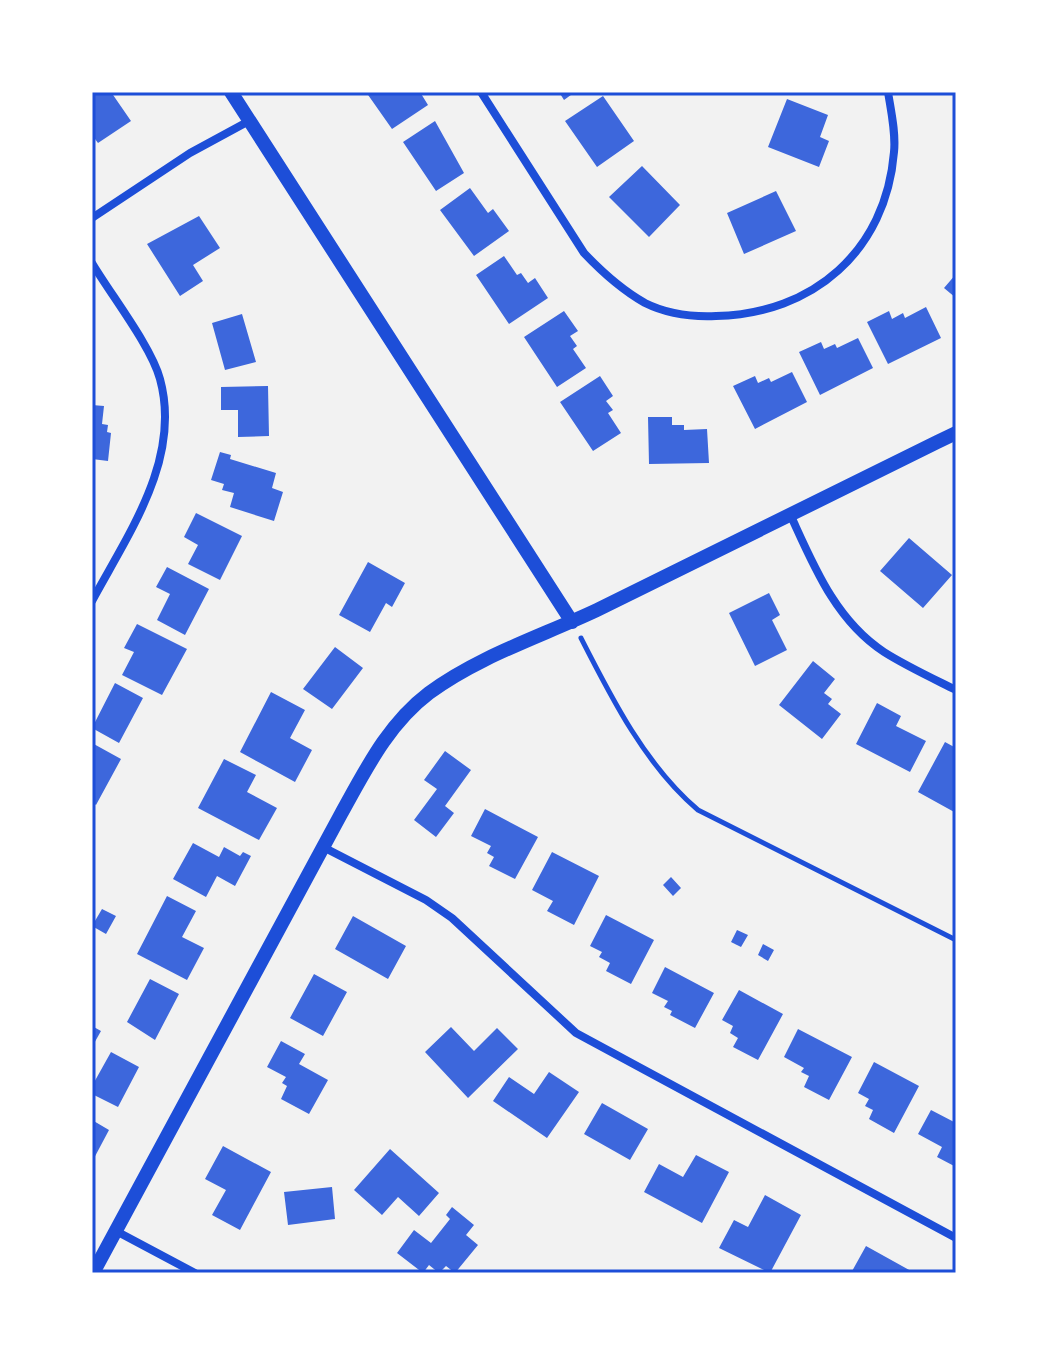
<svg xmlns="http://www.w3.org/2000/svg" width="1048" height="1365" viewBox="0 0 1048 1365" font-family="'PT Serif',serif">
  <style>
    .building { fill: #3d67dc }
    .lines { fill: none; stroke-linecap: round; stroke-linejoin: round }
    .path { stroke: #1d4ed8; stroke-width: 5 }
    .minor { stroke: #1d4ed8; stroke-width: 8 }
    .tertiary { stroke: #1d4ed8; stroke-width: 14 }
    .neatline { fill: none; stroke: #1d4ed8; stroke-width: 3 }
  </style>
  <rect width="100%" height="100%" fill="#f2f2f2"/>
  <path class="building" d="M92,92H111L131,121L98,143L92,135Z
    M366,92H420L428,105L392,129Z
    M559,92H575L564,100Z
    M603,96L634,141L597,167L565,121Z
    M787,99L828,115L820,137L829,141L819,167L768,147Z
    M435,121L464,173L436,191L403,142Z
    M642,166L680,205L649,237L609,197Z
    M470,188L488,213L493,209L509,231L474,256L440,210Z
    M776,191L796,231L744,254L727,213Z
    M199,216L220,248L193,265L203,281L180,296L147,244Z
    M504,256L517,275L521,273L528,283L535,278L548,298L509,324L476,275Z
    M956,274V298L944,288Z
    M926,307L941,338L888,364L867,322L889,311L892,319L903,313L905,318Z
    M564,311L578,331L570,336L577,346L573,349L586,368L557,387L524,337Z
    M242,314L256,362L225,370L212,323Z
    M858,338L873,368L820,395L799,352L821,342L824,349L835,344L837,348Z
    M792,372L807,402L755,429L733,386L755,376L758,383L769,378L771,382Z
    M600,376L613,396L606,401L613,410L608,413L621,433L593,451L560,402Z
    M268,386L269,436L238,437V410H221V387Z
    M92,405L104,406L102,424L108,425L107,432L111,433L108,461L92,459Z
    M648,417H672V425H684V430L707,429L709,463L649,464Z
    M220,452L231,455L230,459L276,473L272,488L283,492L274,521L230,507L234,493L222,490L224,484L211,480Z
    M196,513L242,536L220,580L188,564L198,545L184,537Z
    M909,538L952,575L923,608L880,571Z
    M368,562L405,583L392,607L386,603L370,632L339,615Z
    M167,567L209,589L185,635L157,620L170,594L156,587Z
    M769,593L780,615L772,620L787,650L755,666L729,613Z
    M137,624L187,649L162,695L122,675L134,652L124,648Z
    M335,647L363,668L332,709L303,689Z
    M813,661L835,679L824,693L832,699L828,704L841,714L822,739L779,705Z
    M115,683L143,698L119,743L92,728Z
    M271,692L305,710L290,738L312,750L295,782L240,752Z
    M877,703L901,716L896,726L926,741L910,772L856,744Z
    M945,742L956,748V813L918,792Z
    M92,743L121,759L96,805L92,802Z
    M445,751L471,770L445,806L454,813L436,837L414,820L437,789L424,780Z
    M224,759L256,775L247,792L277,808L259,840L198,808Z
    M485,809L538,837L515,879L489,866L494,857L487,853L491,846L471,836Z
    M193,843L219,857L224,847L240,856L243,852L251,856L235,886L217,876L206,897L173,879Z
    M552,852L599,876L574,925L547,911L553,901L532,890Z
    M671,877L681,888L673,896L663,885Z
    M167,896L196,911L182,937L204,948L187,980L137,954Z
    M102,909L116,916L106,934L92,926Z
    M606,915L654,940L631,984L606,971L610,963L599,957L602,952L590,946Z
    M353,916L406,946L388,979L335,949Z
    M737,930L748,935L741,947L731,942Z
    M763,944L774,950L768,961L758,955Z
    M665,967L714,993L695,1028L670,1015L672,1011L664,1007L668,1001L652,993Z
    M314,974L347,992L323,1036L290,1018Z
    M150,979L179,994L155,1040L127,1022Z
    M739,990L783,1014L758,1060L733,1047L738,1038L730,1033L733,1026L722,1020Z
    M92,1026L101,1031L92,1047Z
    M451,1027L474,1051L497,1028L518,1049L468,1098L425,1052Z
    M798,1029L852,1057L829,1100L804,1087L809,1076L801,1072L804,1068L784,1057Z
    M281,1041L305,1054L299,1064L328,1080L309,1114L281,1099L287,1086L282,1083L286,1077L267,1067Z
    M111,1052L139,1067L118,1107L92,1094V1086Z
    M874,1062L919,1086L894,1133L869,1119L873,1110L865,1106L869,1099L858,1093Z
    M549,1072L579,1092L547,1138L493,1101L509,1077L534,1094Z
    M602,1103L648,1129L630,1160L584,1134Z
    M931,1110L956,1123V1167L937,1157L942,1147L918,1134Z
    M92,1120L109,1130L92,1162Z
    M223,1146L271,1172L240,1230L212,1215L226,1190L205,1179Z
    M390,1149L439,1193L419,1216L398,1197L382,1215L354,1190Z
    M696,1155L729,1172L702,1223L644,1192L659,1164L683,1177Z
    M332,1187L335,1219L288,1225L284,1192Z
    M765,1195L801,1215L770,1273L719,1248L734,1220L748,1227Z
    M452,1207L474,1225L466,1235L478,1245L455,1273L446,1266L439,1273L429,1265L423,1273L397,1253L414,1230L431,1243L450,1219L446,1215Z
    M866,1246L911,1271L910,1273H851Z"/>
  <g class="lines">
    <path class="path" d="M581,638C612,699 646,766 698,810L956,940"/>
    <path class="minor" d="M481,92L584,253C602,272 622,290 645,303C667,314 693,317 716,316C813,314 886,251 894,152C896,133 891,111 888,92
      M92,218L190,153L249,121
      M92,263C111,295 151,346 160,379C182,459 128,534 92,601
      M790,514C813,564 835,620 884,652C906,666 932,678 956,690
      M323,847L426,900L452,918L576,1033L956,1238
      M116,1231L195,1273"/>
    <path class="tertiary" d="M231,92L572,622
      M93,1273L341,814C366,769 388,724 429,693C479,656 542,636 597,610C717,551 836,491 956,433"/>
  </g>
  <rect width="1048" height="1365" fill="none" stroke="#ffffff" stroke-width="188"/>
  <rect x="94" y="94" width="860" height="1177" class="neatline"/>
</svg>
